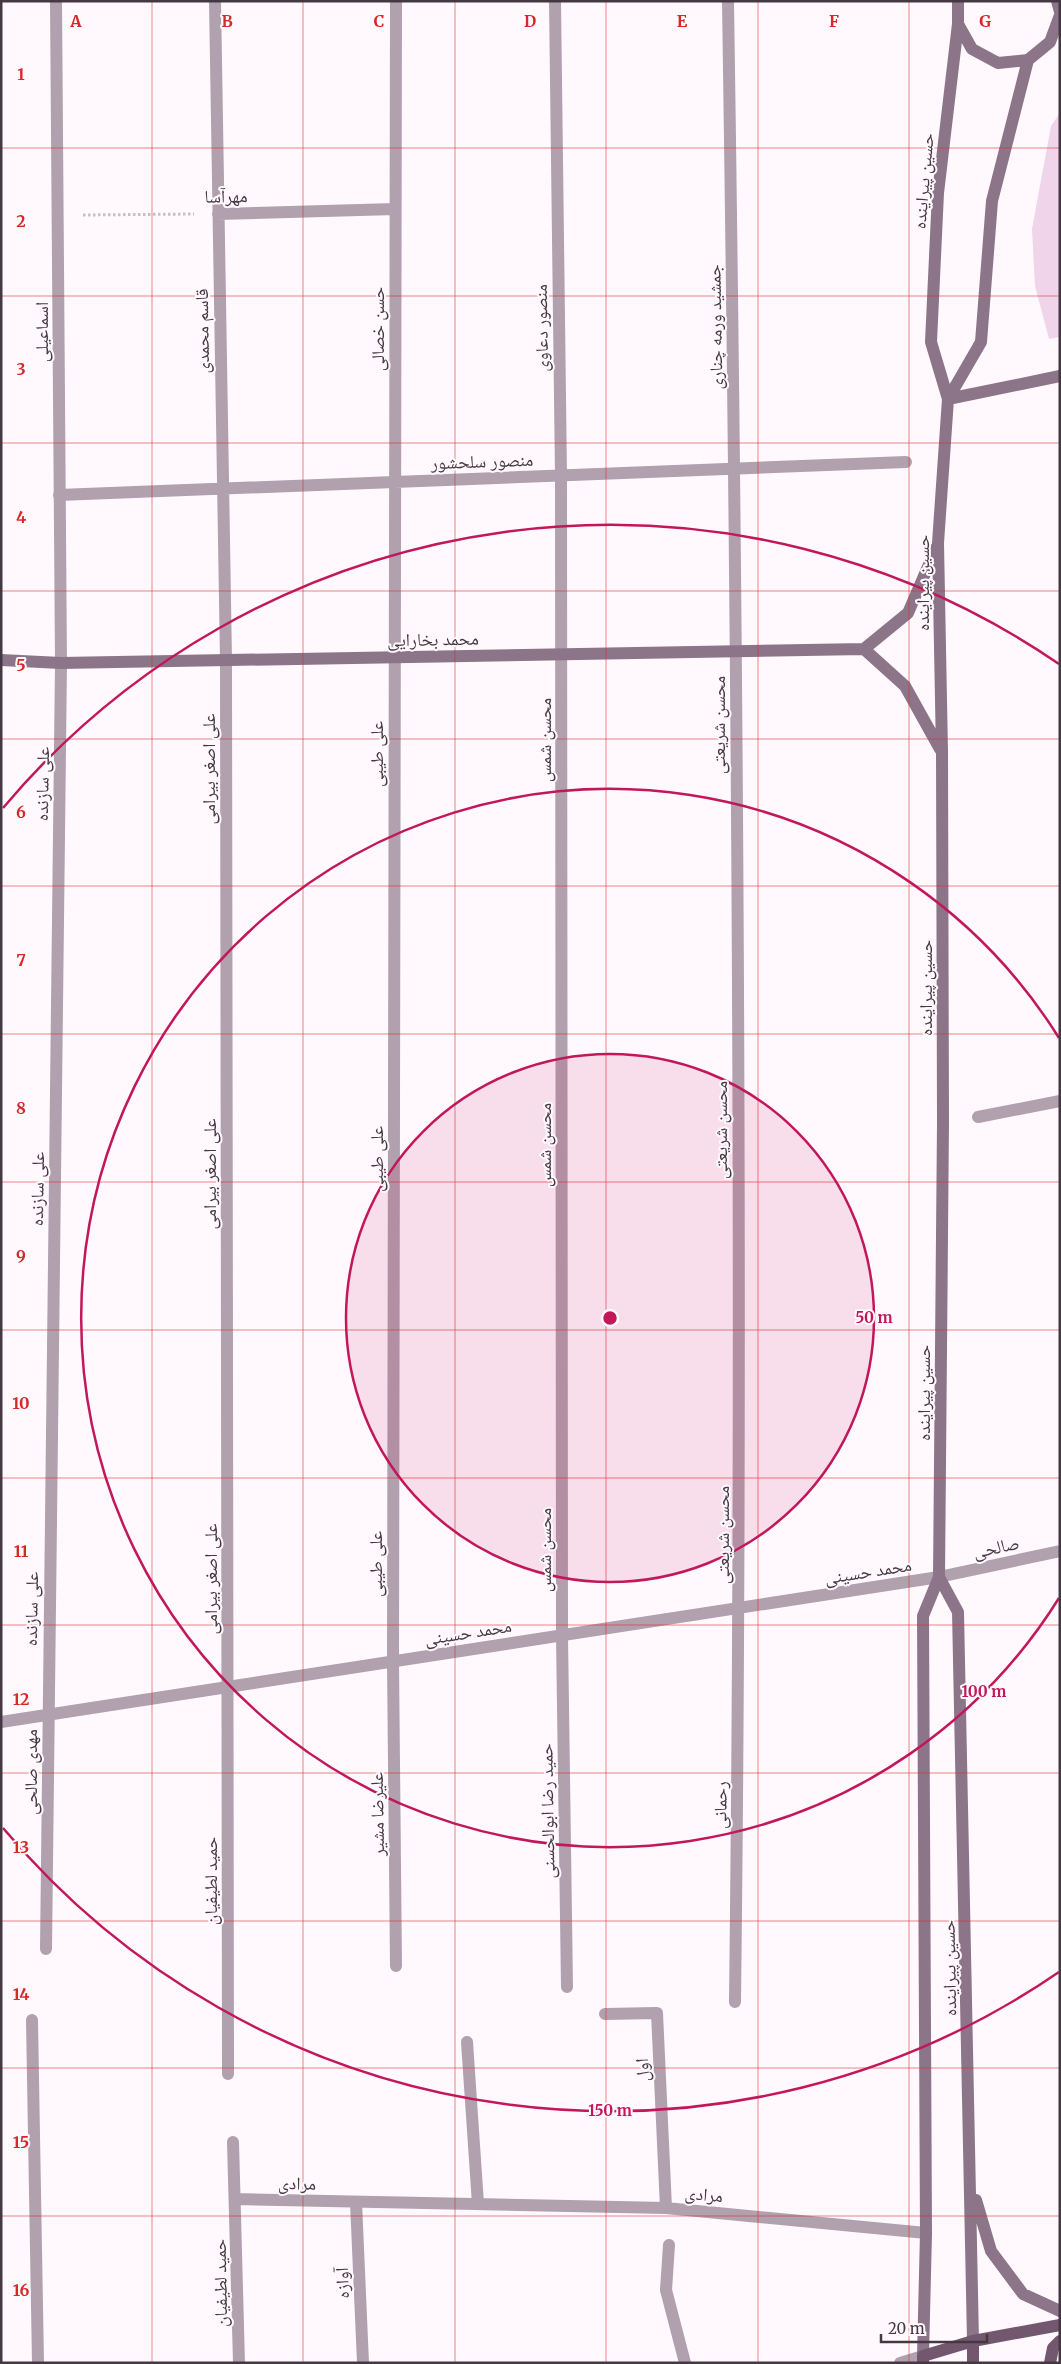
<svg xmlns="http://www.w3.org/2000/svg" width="1061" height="2364" viewBox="0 0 1061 2364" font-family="Merriweather,'Noto Naskh Arabic',serif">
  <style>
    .green { fill: #efd4ea }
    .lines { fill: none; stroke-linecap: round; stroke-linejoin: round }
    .path { stroke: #c7bfc6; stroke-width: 3; stroke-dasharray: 2.5 2.5; stroke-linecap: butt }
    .minor { stroke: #b1a0ae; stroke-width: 12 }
    .tertiary { stroke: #b1a0ae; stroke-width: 12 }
    .secondary { stroke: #8d7589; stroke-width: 12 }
    .primary { stroke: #73576f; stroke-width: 12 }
    .grid { fill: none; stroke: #d62828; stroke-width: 1; stroke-opacity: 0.55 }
    .ring { fill: none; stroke: #c2185b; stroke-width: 2.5 }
    .labels { text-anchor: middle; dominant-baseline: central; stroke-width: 4; stroke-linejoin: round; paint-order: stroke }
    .street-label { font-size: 18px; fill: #443943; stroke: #fff9fe }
    .grid-label { font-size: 16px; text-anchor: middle; font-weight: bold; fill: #d62828; stroke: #fff9fe; stroke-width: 4; stroke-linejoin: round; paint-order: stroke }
    .centre { fill: #c2185b; stroke: #fff9fe; stroke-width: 2.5 }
    .ring-label { font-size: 15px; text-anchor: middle; font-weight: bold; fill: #c2185b; stroke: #fff9fe; stroke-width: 4; stroke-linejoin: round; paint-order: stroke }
  </style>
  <rect width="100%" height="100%" fill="#fff9fe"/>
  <path class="green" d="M1060,113V337L1049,339L1035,286L1032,229L1051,126Z"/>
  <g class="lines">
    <path class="path" d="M83,215L194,214"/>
    <path class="minor" d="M215,1L226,660L228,2074
      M555,1L561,476L562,1636L567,1987
      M728,1C738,668 743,1335 735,2002
      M218,214L395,209
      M59,495L906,462
      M978,1117L1060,1101
      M46,1949L61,663L56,1
      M396,1966L393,1662L396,1
      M605,2014L657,2013L666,2208
      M32,2020L38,2363
      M467,2042L478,2204
      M233,2142L239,2363
      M235,2199L666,2208L926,2233
      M356,2202L363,2363
      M669,2245L666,2290L685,2363"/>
    <path class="tertiary" d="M1,1722L939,1577L1060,1551
      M900,2363L923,2356"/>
    <path class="secondary" d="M958,1V24L972,49L998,63L1028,60L1050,42L1060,15
      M1057,1L1060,12
      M948,399L981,342L992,201L1028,60
      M948,399L1060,376
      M864,649L908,613L936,548
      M864,649L905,686L940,749
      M1,660L61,663L864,649
      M939,1577L958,1612L973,2341
      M976,2200L991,2251L1023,2294L1060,2311
      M923,2356L926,2233L923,1616L939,1577L943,1122L942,752L938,543L948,399L931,342L938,193L958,24"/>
    <path class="primary" d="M923,2363V2356L973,2341L1060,2325
      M973,2363V2341
      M1050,2363L1053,2348L1060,2341"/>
  </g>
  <path class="grid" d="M152,1V2363M303,1V2363M455,1V2363M606,1V2363M758,1V2363M909,1V2363M1,148H1060M1,296H1060M1,443H1060M1,591H1060M1,739H1060M1,886H1060M1,1034H1060M1,1182H1060M1,1330H1060M1,1478H1060M1,1625H1060M1,1773H1060M1,1921H1060M1,2068H1060M1,2216H1060"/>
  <circle cx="610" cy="1318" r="264" fill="#c2185b" fill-opacity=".12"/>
  <g class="ring">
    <circle cx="610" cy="1318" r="264"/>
    <path d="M1059 1598A529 529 0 1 1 1059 1038"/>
    <path d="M1059 1972A793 793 0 0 1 3 1828M3 808A793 793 0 0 1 1059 664"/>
  </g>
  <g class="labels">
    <g class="street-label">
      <text transform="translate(923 181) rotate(-85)">حسین پیراینده</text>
      <text transform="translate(226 196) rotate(-1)">مهرآسا</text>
      <text transform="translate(715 327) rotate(-91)">جمشید ورمه چناری</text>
      <text transform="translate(541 328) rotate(-91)">منصور دعاوی</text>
      <text transform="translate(377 329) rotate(-90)">حسن خصالی</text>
      <text transform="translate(202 331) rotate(-91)">قاسم محمدی</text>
      <text transform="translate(41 332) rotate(-90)">اسماعیلی</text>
      <text transform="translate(482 461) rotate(-2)">منصور سلحشور</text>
      <text transform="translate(922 583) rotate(-90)">حسین پیراینده</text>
      <text transform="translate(433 639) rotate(-1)">محمد بخارایی</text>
      <text transform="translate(718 725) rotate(-90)">محسن شریعتی</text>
      <text transform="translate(544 740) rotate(-90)">محسن شمس</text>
      <text transform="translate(376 754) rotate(-90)">علی طیبی</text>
      <text transform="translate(208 769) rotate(-90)">علی اصغر بیرامی</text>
      <text transform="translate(42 784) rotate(-89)">علی سازنده</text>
      <text transform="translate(925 988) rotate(-90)">حسین پیراینده</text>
      <text transform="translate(720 1130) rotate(-90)">محسن شریعتی</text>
      <text transform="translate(544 1145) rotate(-90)">محسن شمس</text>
      <text transform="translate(376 1159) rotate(-90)">علی طیبی</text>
      <text transform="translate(209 1174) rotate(-90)">علی اصغر بیرامی</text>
      <text transform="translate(37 1189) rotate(-89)">علی سازنده</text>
      <text transform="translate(923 1393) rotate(-90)">حسین پیراینده</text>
      <text transform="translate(722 1535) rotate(-90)">محسن شریعتی</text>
      <text transform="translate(996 1547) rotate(-12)">صالحی</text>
      <text transform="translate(544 1550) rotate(-90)">محسن شمس</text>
      <text transform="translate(375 1564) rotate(-90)">علی طیبی</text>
      <text transform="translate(868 1571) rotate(-9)">محمد حسینی</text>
      <text transform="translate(210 1579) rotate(-90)">علی اصغر بیرامی</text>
      <text transform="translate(31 1609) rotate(-89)">علی سازنده</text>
      <text transform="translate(468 1632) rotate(-9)">محمد حسینی</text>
      <text transform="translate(30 1772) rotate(-90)">مهدی صالحی</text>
      <text transform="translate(720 1805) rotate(-89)">رحمانی</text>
      <text transform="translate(547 1811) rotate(-91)">حمید رضا ابوالحسنی</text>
      <text transform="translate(377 1814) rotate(-91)">علیرضا مشیر</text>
      <text transform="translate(210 1881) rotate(-90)">حمید لطیفیان</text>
      <text transform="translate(949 1968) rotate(-91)">حسین پیراینده</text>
      <text transform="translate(642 2070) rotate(-93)">اول</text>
      <text transform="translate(297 2183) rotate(1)">مرادی</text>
      <text transform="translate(704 2194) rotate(5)">مرادی</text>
      <text transform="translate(220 2283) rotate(-91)">حمید لطیفیان</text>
      <text transform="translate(342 2283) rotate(-92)">آوازه</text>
    </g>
  </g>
  <g class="grid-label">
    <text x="76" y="27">A</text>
    <text x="227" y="27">B</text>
    <text x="379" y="27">C</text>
    <text x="530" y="27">D</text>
    <text x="682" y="27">E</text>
    <text x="834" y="27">F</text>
    <text x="985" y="27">G</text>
    <text x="21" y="80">1</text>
    <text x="21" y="227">2</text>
    <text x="21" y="375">3</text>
    <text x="21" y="523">4</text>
    <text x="21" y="671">5</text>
    <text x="21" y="818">6</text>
    <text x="21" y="966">7</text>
    <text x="21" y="1114">8</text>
    <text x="21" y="1262">9</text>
    <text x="21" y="1409">10</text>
    <text x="21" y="1557">11</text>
    <text x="21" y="1705">12</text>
    <text x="21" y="1853">13</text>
    <text x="21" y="2000">14</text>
    <text x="21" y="2148">15</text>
    <text x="21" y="2296">16</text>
  </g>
  <circle cx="610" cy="1318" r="8" class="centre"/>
  <g class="ring-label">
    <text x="874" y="1323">50 m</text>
    <text x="984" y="1697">100 m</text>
    <text x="610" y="2116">150 m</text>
  </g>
  <rect width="1061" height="2364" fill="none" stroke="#443943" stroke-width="5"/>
  <path d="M881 2334v8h106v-8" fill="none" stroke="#443943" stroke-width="2.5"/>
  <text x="888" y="2334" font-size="15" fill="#443943" stroke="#fff9fe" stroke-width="4" paint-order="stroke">20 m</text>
</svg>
